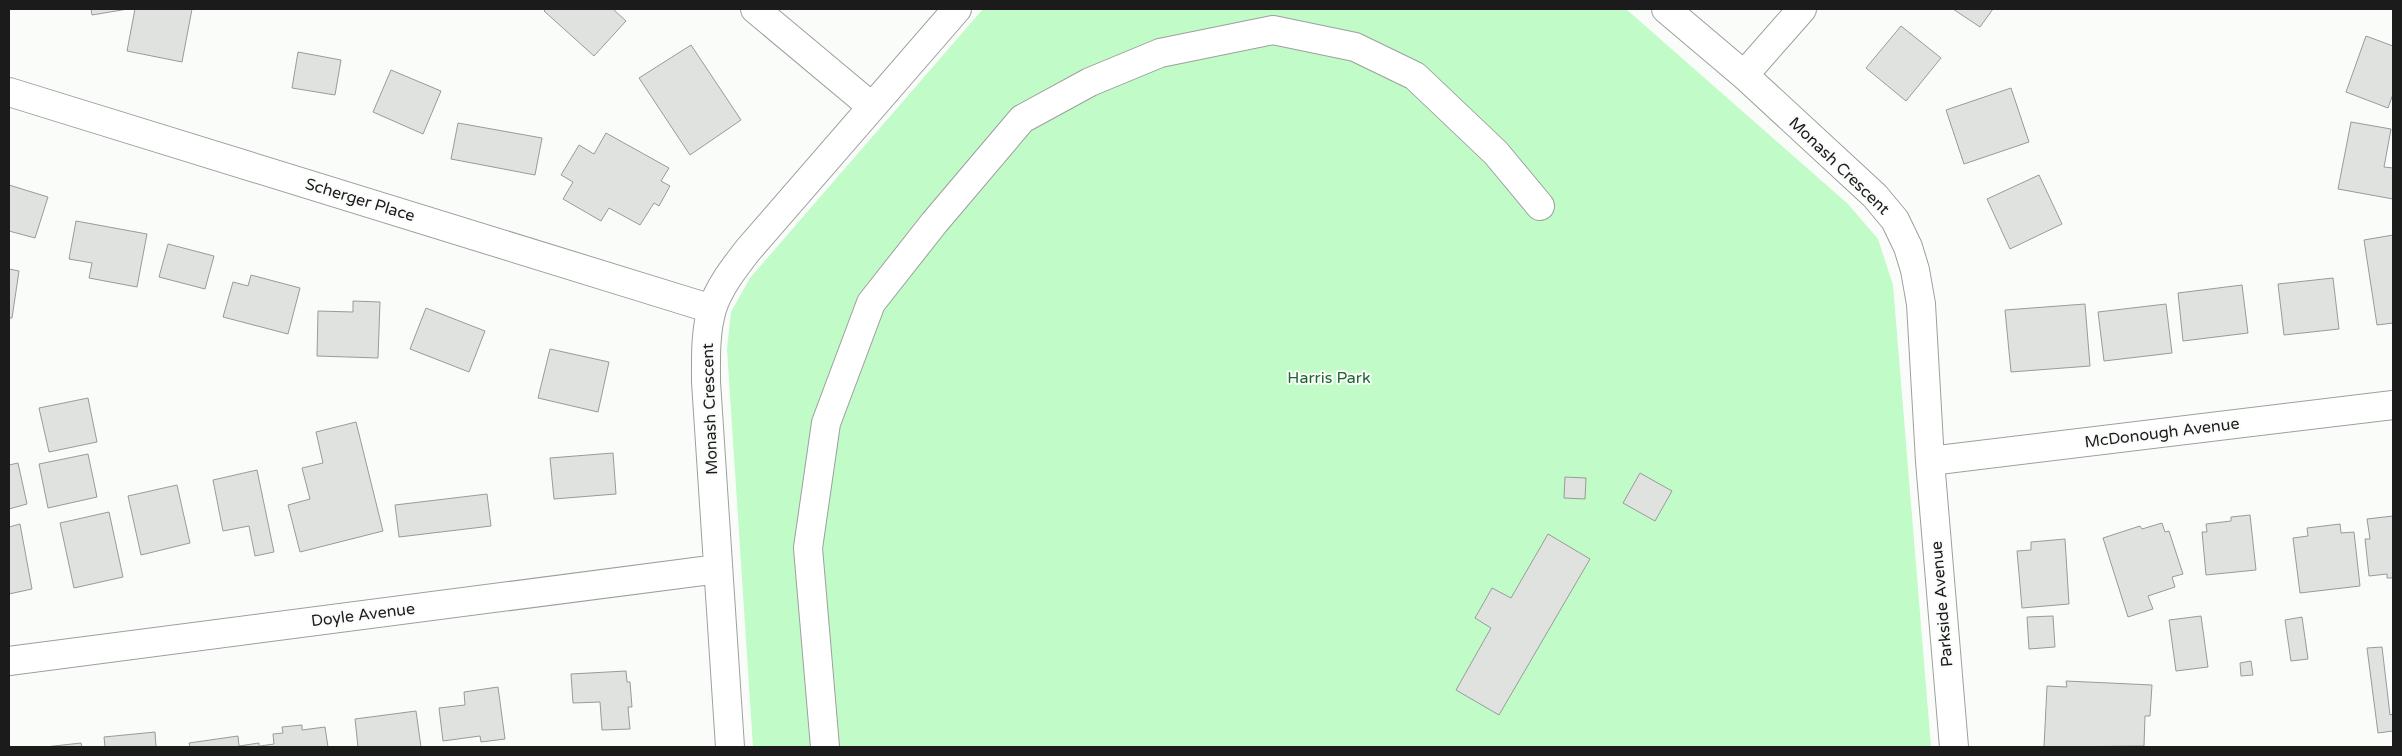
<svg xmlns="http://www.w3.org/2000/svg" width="2402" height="756" viewBox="0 0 2402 756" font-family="'Varela Round',sans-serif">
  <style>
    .green { fill: #c1fbc7 }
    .building { fill: #e0e2e0; stroke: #989b99 }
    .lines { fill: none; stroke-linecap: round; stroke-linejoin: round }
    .minor-casing { stroke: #9d9f9d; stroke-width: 30 }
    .minor { stroke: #fff; stroke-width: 28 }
    .labels { text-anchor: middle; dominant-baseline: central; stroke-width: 4; stroke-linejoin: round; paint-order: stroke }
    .street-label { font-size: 16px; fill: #1a1b1a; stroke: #fafcfa }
    .park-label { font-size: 16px; fill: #1c652d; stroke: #fafcfa }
  </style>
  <rect width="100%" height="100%" fill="#fafcfa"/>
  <path class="green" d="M983,9H1626L1848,204L1878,239L1893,285L1931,747H753L727,349L731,312L750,278Z"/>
  <path class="building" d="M91,9H128L92,15Z
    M135,9H192L182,62L127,51Z
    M546,9H613L626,21L594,56L544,11Z
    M1953,9H1993L1980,27Z
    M1901,26L1941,58L1906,101L1866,68Z
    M2366,36L2393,46V94L2388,108L2346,92Z
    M691,45L741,120L690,155L639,78Z
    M298,52L341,60L335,95L292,88Z
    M391,70L441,91L423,134L373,112Z
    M2011,88L2029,142L1964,164L1946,110Z
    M2351,122L2391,129L2384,167L2393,168V199L2338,189Z
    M458,123L542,138L535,175L451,159Z
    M606,133L669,168L661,181L670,186L659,206L654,203L640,225L609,208L601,221L563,199L573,182L561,175L579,145L594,154Z
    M2039,175L2062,224L2010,249L1987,199Z
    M9,185L48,197L35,238L9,231Z
    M76,221L147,234L137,287L89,278L92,263L69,259Z
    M2393,235V323L2377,325L2364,240Z
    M168,244L214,256L205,289L159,277Z
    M9,269L19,271L12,318H9Z
    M251,275L300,288L288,334L223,317L233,282L248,286Z
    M2333,278L2339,329L2284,335L2278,284Z
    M2242,285L2248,333L2183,341L2178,293Z
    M353,301L380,302L378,358L317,356L318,311L353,312Z
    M2085,304L2090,366L2011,372L2005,310Z
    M2166,304L2172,353L2104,361L2098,312Z
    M426,308L485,331L469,372L410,349Z
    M550,349L609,362L598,412L538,398Z
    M88,398L97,442L49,452L39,408Z
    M356,422L383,531L300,552L288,505L310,499L302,468L323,463L316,432Z
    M613,453L616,494L554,499L550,458Z
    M88,454L97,497L48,508L39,464Z
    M18,463L27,504L9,509V465Z
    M257,470L274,552L255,556L249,526L223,531L213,480Z
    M1640,473L1672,491L1655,521L1623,503Z
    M1565,477L1586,478L1585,499L1564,498Z
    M177,485L190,543L141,555L128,496Z
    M487,494L491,526L399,537L395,505Z
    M109,512L123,577L74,588L60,523Z
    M2250,515L2256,570L2206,575L2202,532H2207L2206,524L2231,521V517Z
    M2393,516V578H2387V574L2369,576L2365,539H2370L2367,519Z
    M2162,523L2165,532L2169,531L2183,574L2172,577L2175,587L2148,596L2153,609L2128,617L2103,538L2140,526L2142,529Z
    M20,524L32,589L9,594V527Z
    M2340,524L2341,533L2354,532L2360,586L2300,593L2293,538L2308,536L2307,528Z
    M1548,534L1590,559L1499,715L1456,690L1491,628L1475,618L1492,588L1511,598Z
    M2065,539L2069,604L2022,608L2017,551L2031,550V542Z
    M2053,616L2055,647L2029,649L2027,617Z
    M2201,616L2208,667L2176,671L2169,620Z
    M2302,617L2308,659L2291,661L2285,620Z
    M2382,647L2390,715L2393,714V731L2378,733L2367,648Z
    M2251,661L2253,675L2241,676L2240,663Z
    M626,671L627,682H630L632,707H628L630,729L602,730L600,702L573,703L571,674Z
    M2066,681L2152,685L2150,716H2145L2144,746L2044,747L2047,686L2067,687Z
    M498,687L505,739L481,742L480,736L443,741L439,708L465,705L464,692Z
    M416,711L421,747H358L355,719Z
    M302,725V730L325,727L328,747H260V746L274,744L273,734L283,733L282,727Z
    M155,732L156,747H105L104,737Z
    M238,736L239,746L259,743V747H190L189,743Z
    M81,743L82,747H45Z"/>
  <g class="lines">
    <g class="minor-casing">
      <path id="minor" d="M755,9L871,106
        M1666,9L1744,75L1875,196L1895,220L1908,247L1915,270L1921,304L1930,461L1954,747
        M1744,75L1802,9
        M9,92L712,309
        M1930,461L2393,405
        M9,661L718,569
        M730,747L706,382C706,358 705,333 712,309C719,287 734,268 748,250L957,9
        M825,747L808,548L826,423L871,303L934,223L1022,119L1090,82L1160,53L1273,30L1355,47L1415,76L1496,153L1540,206"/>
    </g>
    <use href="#minor" class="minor"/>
  </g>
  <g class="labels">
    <g class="street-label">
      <text transform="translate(1839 166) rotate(44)">Monash Crescent</text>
      <text transform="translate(360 200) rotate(17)">Scherger Place</text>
      <text transform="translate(710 409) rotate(-92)">Monash Crescent</text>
      <text transform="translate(2162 433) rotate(-7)">McDonough Avenue</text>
      <text transform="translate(1942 604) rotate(-95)">Parkside Avenue</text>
      <text transform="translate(363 615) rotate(-7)">Doyle Avenue</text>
    </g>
    <g class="park-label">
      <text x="1329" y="378">Harris Park</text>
    </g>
  </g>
  <rect width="2402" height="756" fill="none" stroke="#1a1b1a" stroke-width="20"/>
</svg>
